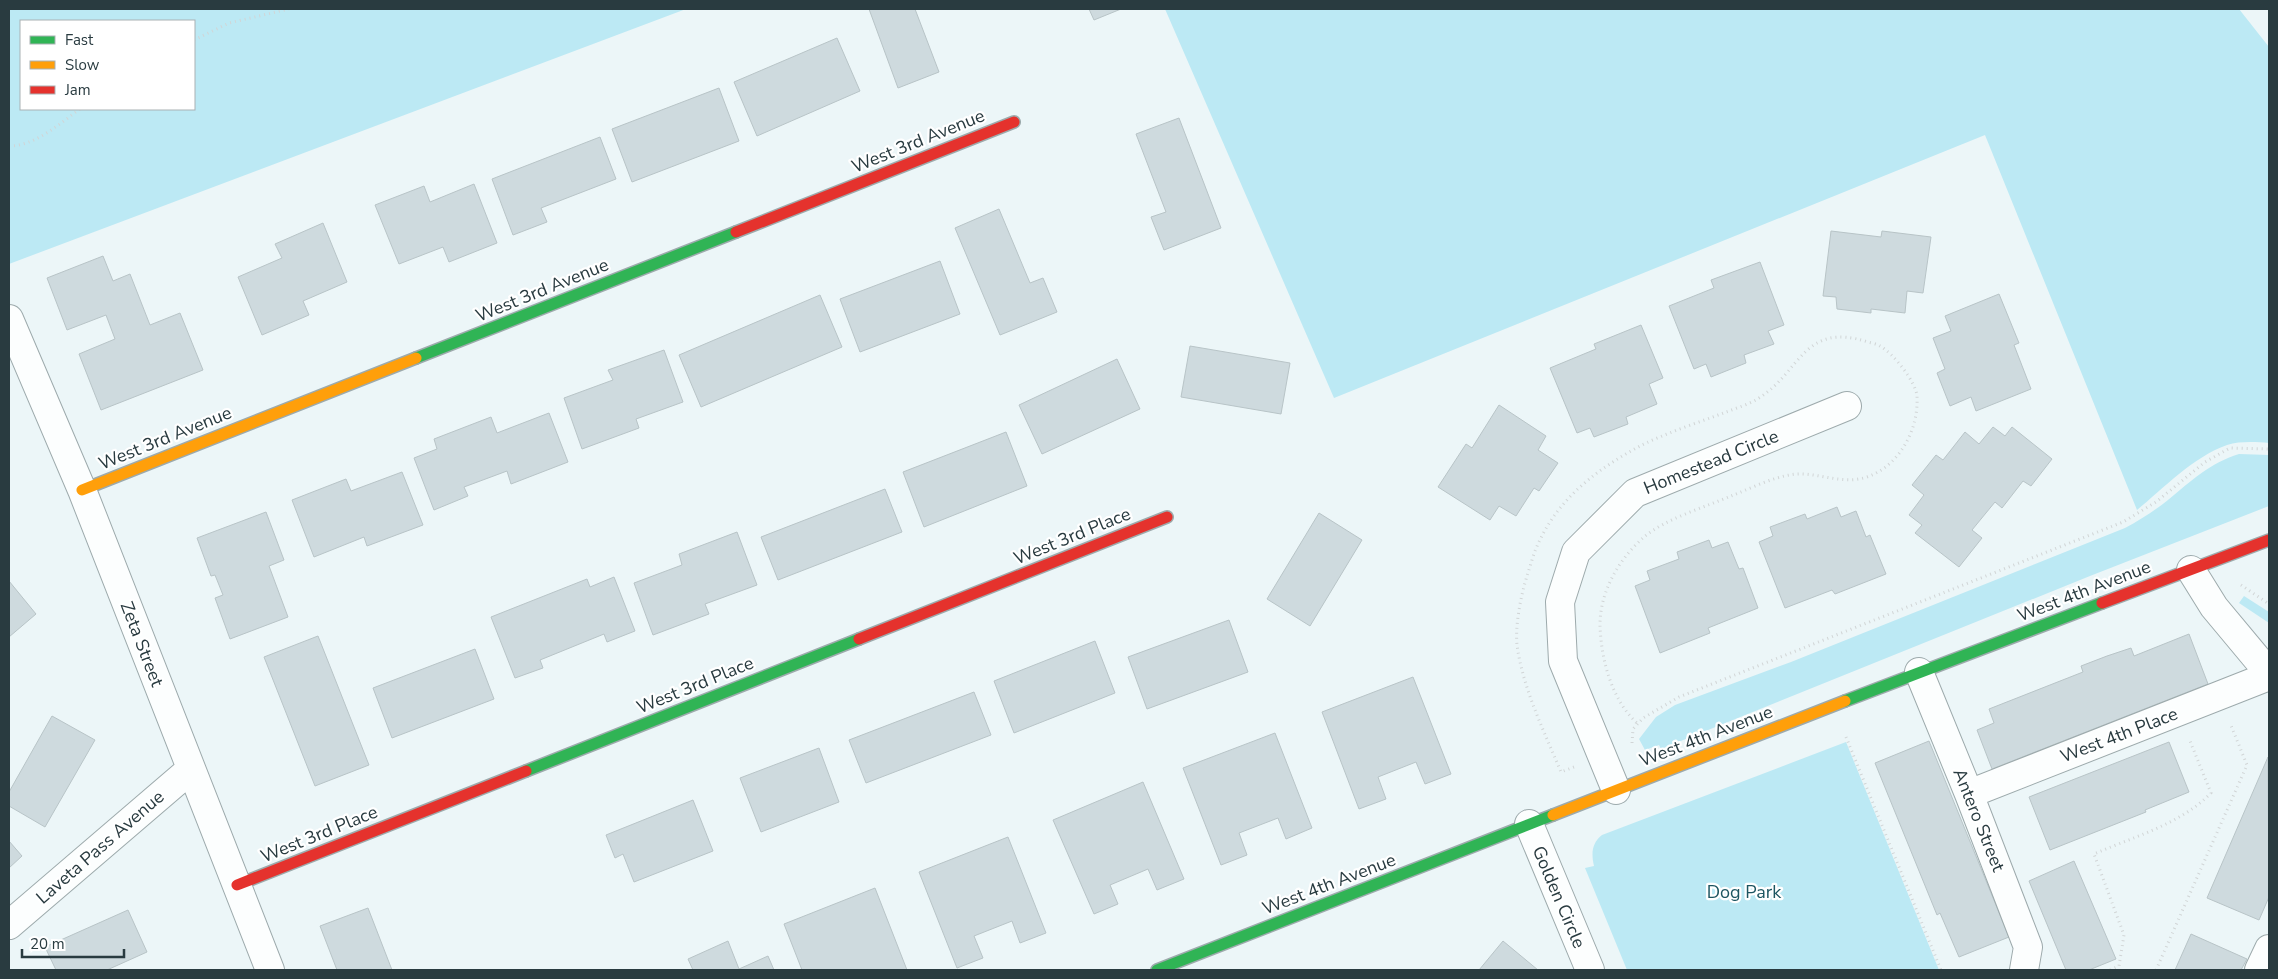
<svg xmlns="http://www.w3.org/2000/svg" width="2278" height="979" viewBox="0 0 2278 979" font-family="'Nunito Sans',sans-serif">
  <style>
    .green { fill: #bce9f4; fill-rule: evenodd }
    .building { fill: #cedade; stroke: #b8c4c7 }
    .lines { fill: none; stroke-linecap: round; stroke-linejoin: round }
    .street-casing { stroke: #9daaac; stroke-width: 30 }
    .fast-casing { stroke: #9daaac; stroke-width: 14 }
    .slow-casing { stroke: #9daaac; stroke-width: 14 }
    .jam-casing { stroke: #9daaac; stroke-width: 14 }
    .path { stroke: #d1d5d6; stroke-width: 3; stroke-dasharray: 1 4; stroke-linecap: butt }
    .street { stroke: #fcfefe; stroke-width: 28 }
    .fast { stroke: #30b455; stroke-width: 11 }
    .slow { stroke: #ff9f0a; stroke-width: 11 }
    .jam { stroke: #e5322d; stroke-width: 11 }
    .labels { text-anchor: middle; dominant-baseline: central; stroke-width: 4.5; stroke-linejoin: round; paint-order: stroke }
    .street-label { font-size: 18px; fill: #293b40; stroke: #fff }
    .park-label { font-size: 18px; fill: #1c5561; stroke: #fff }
  </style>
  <rect width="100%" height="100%" fill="#ecf6f8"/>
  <path class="green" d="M9,9H686L9,264ZM21,21H194V109H21Z
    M1165,9H2239L2269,47V443C2256,442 2240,441 2227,445C2193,457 2164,488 2137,510L1985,135L1334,398Z
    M2239,454L2269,455V506L2090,576L1661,749L1659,745L1645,750L1639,739L1656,717L1675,705L1791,662L2125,528C2140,520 2154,511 2168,500C2191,481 2210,463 2239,454Z
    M2244,596L2269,612V623L2239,603Z
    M1846,742L1939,970H1627L1585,868L1594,866C1591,853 1592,843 1602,835Z"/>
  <path class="building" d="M869,9H915L939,72L898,88Z
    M1089,9H1121L1094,20Z
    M837,38L860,91L757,136L734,82Z
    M719,88L739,141L632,182L612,129Z
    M1179,118L1221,228L1164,250L1151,217L1166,212L1136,134Z
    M600,137L616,179L541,208L547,222L513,235L492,179Z
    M474,184L497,243L449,262L443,247L399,264L375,205L424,186L430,202Z
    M999,209L1030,283L1043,278L1057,312L1000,335L955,228Z
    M323,223L347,282L303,301L309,315L262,335L238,277L282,258L275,244Z
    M1831,231L1881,237L1882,231L1931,237L1923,293L1907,291L1905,313L1871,309V313L1837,309L1836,297L1823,296Z
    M103,256L113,281L130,274L150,325L180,313L203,370L101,410L79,354L115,339L106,315L67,330L47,278Z
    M940,261L960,314L860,352L840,299Z
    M1760,262L1784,325L1768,331L1774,344L1744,355L1746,363L1711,377L1706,364L1694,369L1669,306L1714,288L1711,280Z
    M1999,294L2019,343L2014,345L2031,389L1976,411L1971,397L1950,406L1937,373L1945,369L1933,338L1951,331L1945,316Z
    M820,295L842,347L701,407L679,355Z
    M1641,325L1663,378L1649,384L1657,404L1626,417L1628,424L1594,437L1590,428L1577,433L1550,368L1596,349L1594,344Z
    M1190,346L1290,363L1281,414L1181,397Z
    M664,350L683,402L636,419L639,428L582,449L564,398L613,380L608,370Z
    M1117,359L1140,409L1042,454L1019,405Z
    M1499,405L1546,436L1538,450L1558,463L1539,491L1534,488L1516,516L1499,506L1490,520L1438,487L1466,444L1472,448Z
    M549,413L568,462L511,484L507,471L464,487L468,496L434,510L414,458L437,449L434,439L491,417L497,433Z
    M1993,427L2005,436L2012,427L2052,459L2031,486L2023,481L2002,508L1995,502L1972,530L1982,538L1959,567L1915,533L1922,525L1909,515L1924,495L1912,485L1936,455L1943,460L1965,432L1979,444Z
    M1006,432L1027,486L924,527L903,472Z
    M402,472L423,525L367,546L364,537L314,557L292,500L346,479L351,491Z
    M885,489L902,532L778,580L761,537Z
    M1837,507L1841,517L1856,511L1866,537L1870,535L1886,574L1835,594L1832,590L1785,608L1759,542L1773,536L1770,527L1805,514L1807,519Z
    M266,512L284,560L269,566L288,617L230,639L215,598L223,595L215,575L211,576L197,538Z
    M1319,513L1362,540L1310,626L1267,599Z
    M737,532L757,585L705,604L709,614L653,635L634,583L682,565L679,554Z
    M1709,540L1712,548L1728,542L1739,569L1743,568L1758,608L1708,628L1710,633L1660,653L1635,586L1650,580L1647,571L1679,559L1677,552Z
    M614,577L635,631L607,642L604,634L540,660L543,668L515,678L491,617L587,579L590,587Z
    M9,581L36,614L9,637Z
    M1229,620L1248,672L1147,709L1128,657Z
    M2189,634L2208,684L1992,769L1977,730L1994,723L1989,709L2083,672L2081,666L2107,656L2131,648L2134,656Z
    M318,636L369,765L315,786L264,657Z
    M1095,641L1115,693L1014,733L994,681Z
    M475,649L494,699L392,738L373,688Z
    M1413,677L1451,774L1425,784L1416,762L1378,777L1386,799L1359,809L1322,712Z
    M974,692L991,735L866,783L849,740Z
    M52,716L95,740L45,827L9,806V792Z
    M1275,733L1312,828L1286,839L1278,818L1239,833L1247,855L1221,865L1183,768Z
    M1929,741L2009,937L1959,957L1940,913L1937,915L1875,763Z
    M2169,742L2189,792L2145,810L2146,812L2050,850L2029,797Z
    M819,748L839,802L761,832L740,778Z
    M2268,757L2269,897L2259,920L2207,898Z
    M1143,782L1184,879L1157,890L1148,869L1110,885L1118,904L1094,914L1053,820Z
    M693,800L713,851L634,882L623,854L615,858L606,835Z
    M1008,837L1046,933L1020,943L1012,921L974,936L983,958L957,968L919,872Z
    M9,841L22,856L9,868Z
    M2074,861L2116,959L2089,970H2066L2029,881Z
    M875,888L907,970H802L784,924Z
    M368,908L392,970H337L320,926Z
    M128,910L147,952L107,970H56L45,947Z
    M2191,934L2247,959L2241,970H2175Z
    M728,941L739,969L768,956L774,970H693L688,959Z
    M1503,941L1538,970H1479Z"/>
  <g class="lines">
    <g class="street-casing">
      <path id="street" d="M9,319L82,490L270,970
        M2191,570L2214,607L2269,673
        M1919,672L1969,794L2028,947L2024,970
        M1616,790L1563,661L1560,602L1576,552L1635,493L1847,406
        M1969,794L2269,676
        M1529,824L1590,970
        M9,925L191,769
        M2259,970L2269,949"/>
    </g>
    <g class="fast-casing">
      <path id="fast" d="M416,358L736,232
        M1845,701L2102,603
        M526,771L859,639
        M1157,970L1553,815"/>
    </g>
    <g class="slow-casing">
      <path id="slow" d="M82,490L416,358
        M1553,815L1845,701"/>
    </g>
    <g class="jam-casing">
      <path id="jam" d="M736,232L1014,122
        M2102,603L2269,540
        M859,639L1167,517
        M237,885L526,771"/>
    </g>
    <path class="path" d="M194,40L229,23L289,9
      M9,146C35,146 59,124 80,109
      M2241,585L2269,604
      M1846,737L1941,970
      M1632,743L1633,729L1643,718L1679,697L2123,522L2156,502L2205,462L2230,448L2269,449
      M1574,767L1561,772C1544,731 1523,689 1517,645C1515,625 1521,595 1527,576C1531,564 1534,551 1540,540C1560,497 1599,468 1640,446C1668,432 1700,422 1729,411C1739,407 1750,404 1759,398C1801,372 1803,321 1868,342C1872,343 1877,344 1880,346C1893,353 1916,382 1917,396C1919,430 1899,466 1867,477C1843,485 1820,473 1797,474C1774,476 1752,488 1731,496C1705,507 1665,519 1644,537C1619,559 1600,591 1600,625C1601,660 1612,701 1638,724
      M2110,970L2119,966L2124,935L2094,854C2133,837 2181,824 2211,793L2190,741
      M2156,970L2247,765L2230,723"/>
    <use href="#street" class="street"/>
    <use href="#fast" class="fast"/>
    <use href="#slow" class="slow"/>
    <use href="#jam" class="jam"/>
  </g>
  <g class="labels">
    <g class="street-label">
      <text transform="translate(918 141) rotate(-22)">West 3rd Avenue</text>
      <text transform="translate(542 290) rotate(-22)">West 3rd Avenue</text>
      <text transform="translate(165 438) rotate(-22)">West 3rd Avenue</text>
      <text transform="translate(1711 462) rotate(-22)">Homestead Circle</text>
      <text transform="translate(1072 536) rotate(-22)">West 3rd Place</text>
      <text transform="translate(2084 591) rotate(-21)">West 4th Avenue</text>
      <text transform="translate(142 644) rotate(69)">Zeta Street</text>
      <text transform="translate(695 685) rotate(-22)">West 3rd Place</text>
      <text transform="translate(2119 735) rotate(-21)">West 4th Place</text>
      <text transform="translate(1706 736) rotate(-21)">West 4th Avenue</text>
      <text transform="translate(1979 820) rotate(68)">Antero Street</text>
      <text transform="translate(319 834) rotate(-22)">West 3rd Place</text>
      <text transform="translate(100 847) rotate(-41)">Laveta Pass Avenue</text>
      <text transform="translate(1329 884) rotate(-21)">West 4th Avenue</text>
      <text transform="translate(1559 897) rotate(67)">Golden Circle</text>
    </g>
    <g class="park-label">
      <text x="1744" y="892">Dog Park</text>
    </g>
  </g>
  <rect width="2278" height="979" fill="none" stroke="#293b40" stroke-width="20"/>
  <rect x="20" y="20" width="175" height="90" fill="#ffffff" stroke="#a9b1b3"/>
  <rect x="30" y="36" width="25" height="8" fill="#30b455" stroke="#a9b1b3"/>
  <text x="65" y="45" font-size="15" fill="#293b40">Fast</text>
  <rect x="30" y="61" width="25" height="8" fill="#ff9f0a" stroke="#a9b1b3"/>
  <text x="65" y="70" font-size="15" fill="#293b40">Slow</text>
  <rect x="30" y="86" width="25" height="8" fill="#e5322d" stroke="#a9b1b3"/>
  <text x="65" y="95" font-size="15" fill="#293b40">Jam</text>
  <path d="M22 949v8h102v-8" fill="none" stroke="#293b40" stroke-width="2.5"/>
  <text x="30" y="949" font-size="15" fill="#293b40" stroke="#ffffff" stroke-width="4" paint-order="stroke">20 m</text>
</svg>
